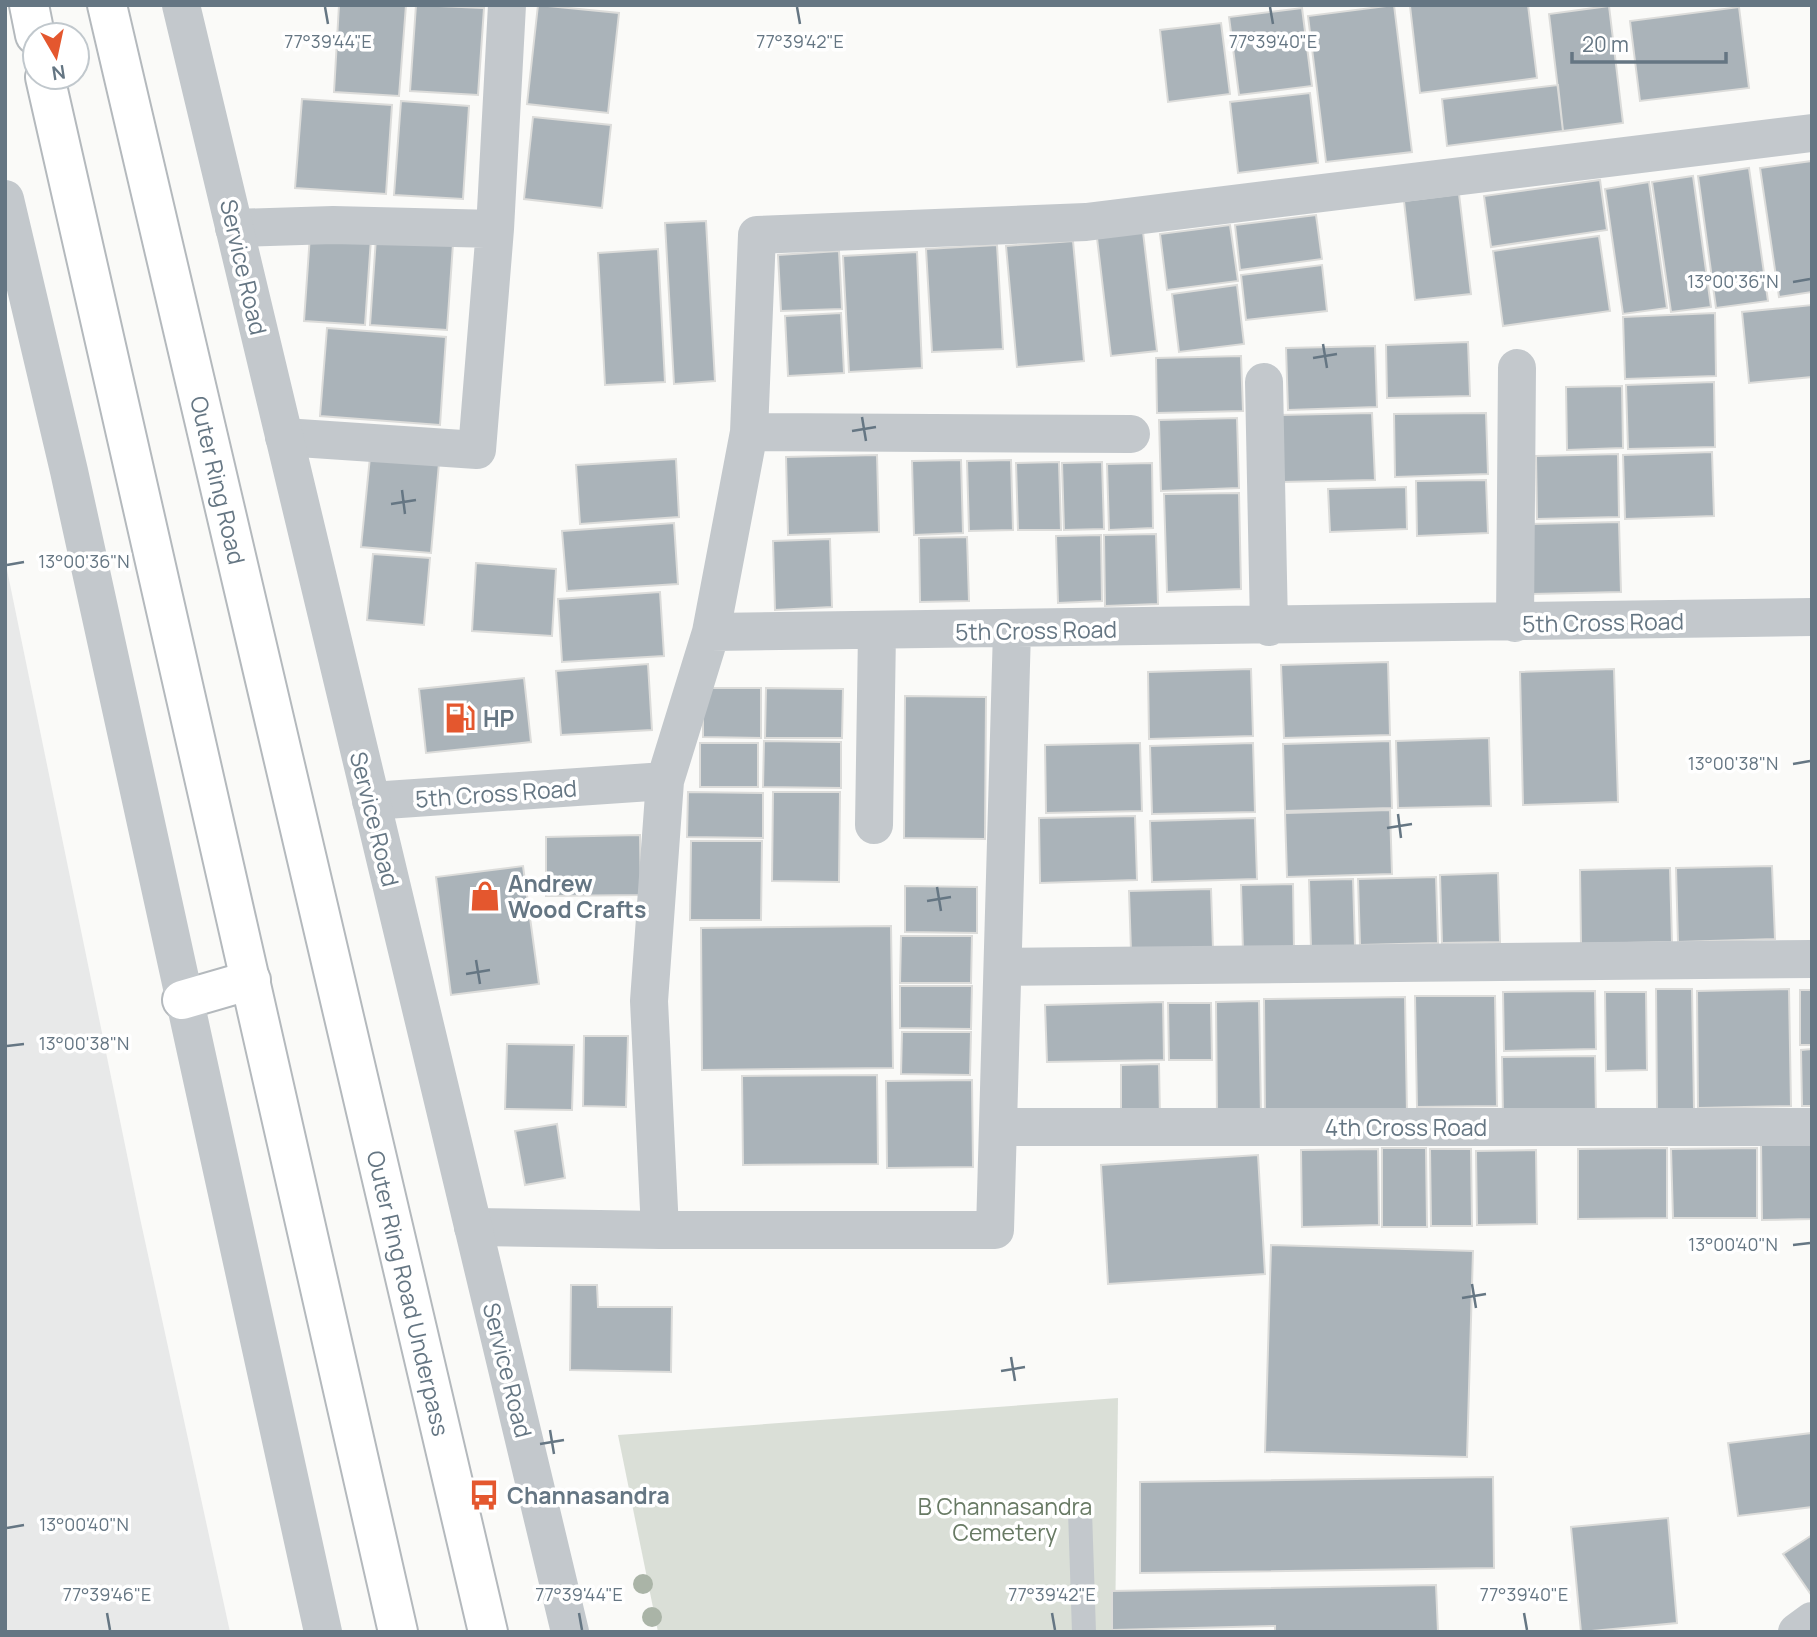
<svg xmlns="http://www.w3.org/2000/svg" width="1817" height="1637" viewBox="0 0 1817 1637" font-family="Manrope,sans-serif">
  <style>
    .built { fill: #e8e9e9 }
    .green { fill: #dadfd7 }
    .building { fill: #aab3b9; stroke: #dcdcda; stroke-width: 2 }
    .lines { fill: none; stroke-linecap: round; stroke-linejoin: round }
    .trunk-casing { stroke: #b4b9bd; stroke-width: 42 }
    .service { stroke: #c3c8cc; stroke-width: 24 }
    .minor { stroke: #c3c8cc; stroke-width: 38 }
    .tertiary { stroke: #c3c8cc; stroke-width: 38 }
    .trunk { stroke: #fff; stroke-width: 38 }
    .tree { fill: #aab4a7 }
    .ticks { fill: none; stroke: #657683; stroke-width: 2.5 }
    .labels { text-anchor: middle; dominant-baseline: central; stroke-width: 7; stroke-linejoin: round; paint-order: stroke }
    .street-label { font-size: 23px; fill: #657683; stroke: #fff }
    .poi-label { font-size: 23px; font-weight: bold; fill: #657683; stroke: #fff; text-anchor: start }
    .park-label { font-size: 23px; fill: #687a64; stroke: #fff }
    .ticks-label { font-size: 18px; text-anchor: middle; fill: #657683; stroke: #fff; stroke-width: 7; stroke-linejoin: round; paint-order: stroke }
  </style>
  <rect width="100%" height="100%" fill="#fafaf8"/>
  <path class="built" d="M5,560L140,1218L230,1632H5Z"/>
  <path class="green" d="M1118,1398L1115,1632H658L618,1435Z"/>
  <path class="building" d="M339,5H406L399,96L334,92Z
    M416,5L484,8L478,95L410,91Z
    M538,5L619,13L608,113L527,104Z
    M1394,5L1412,152L1326,162L1308,16Z
    M1528,5L1537,78L1420,93L1410,6Z
    M1609,6L1623,123L1563,131L1549,14Z
    M1739,7L1749,88L1640,101L1630,21Z
    M1302,8L1312,86L1239,95L1229,17Z
    M1221,23L1230,94L1168,102L1160,30Z
    M1558,85L1563,131L1447,146L1442,99Z
    M1310,93L1318,163L1238,173L1230,102Z
    M302,99L392,105L386,194L295,188Z
    M401,101L469,106L463,199L394,195Z
    M533,117L611,125L602,208L524,199Z
    M1812,161V292L1779,297L1760,168Z
    M1749,168L1768,301L1716,308L1698,176Z
    M1693,176L1711,307L1671,312L1652,182Z
    M1600,180L1607,230L1491,247L1484,196Z
    M1649,182L1667,308L1623,314L1605,189Z
    M1459,194L1471,294L1415,300L1404,201Z
    M1316,215L1322,259L1240,270L1235,225Z
    M706,221L715,381L674,384L665,223Z
    M1230,225L1238,281L1167,290L1160,234Z
    M1143,232L1157,351L1111,356L1097,238Z
    M310,235L371,239L365,325L304,321Z
    M1599,236L1610,311L1503,326L1493,251Z
    M376,238L453,244L447,330L370,325Z
    M1073,241L1084,361L1017,367L1006,246Z
    M997,245L1003,349L932,352L926,249Z
    M658,249L665,382L605,385L598,253Z
    M839,251L842,309L781,311L778,255Z
    M917,252L922,368L849,372L843,256Z
    M1322,265L1327,311L1246,320L1241,275Z
    M1237,285L1244,344L1179,352L1172,294Z
    M1812,305V377L1749,383L1742,312Z
    M841,313L844,373L788,376L785,316Z
    M1715,313L1716,376L1625,379L1623,317Z
    M327,328L446,337L440,425L320,416Z
    M1468,342L1470,396L1387,398L1386,345Z
    M1375,346L1377,407L1288,410L1286,348Z
    M1241,356L1243,411L1157,413L1156,358Z
    M1714,382L1715,447L1628,449L1626,385Z
    M1622,386L1623,448L1567,450L1566,387Z
    M1372,413L1375,480L1282,482L1280,415Z
    M1486,413L1488,474L1395,477L1394,414Z
    M1237,418L1239,488L1161,491L1159,420Z
    M1712,452L1714,516L1625,519L1623,455Z
    M1618,454L1619,517L1537,519L1536,456Z
    M877,455L879,532L788,535L786,457Z
    M370,457L439,463L431,553L361,547Z
    M676,459L679,517L580,524L576,465Z
    M961,460L963,533L914,535L912,461Z
    M1011,460L1013,530L969,531L967,461Z
    M1059,462L1061,530H1018L1016,463Z
    M1102,462L1104,529L1064,530L1062,463Z
    M1152,463L1153,528L1109,530L1107,464Z
    M1486,480L1488,533L1417,536L1416,481Z
    M1406,487L1407,529L1330,532L1328,489Z
    M1239,493L1241,589L1167,592L1164,494Z
    M1619,522L1621,592L1532,594L1530,524Z
    M674,523L678,584L567,591L562,531Z
    M1156,534L1158,604L1105,606L1104,535Z
    M1101,535L1102,601L1058,603L1056,536Z
    M967,537L969,601L920,602L919,538Z
    M830,539L832,607L775,610L773,541Z
    M373,554L430,558L424,625L367,620Z
    M476,563L556,569L552,636L472,631Z
    M660,592L664,656L562,662L558,599Z
    M1388,662L1390,735L1284,738L1281,665Z
    M648,664L652,730L561,735L556,671Z
    M1251,669L1253,736L1149,739L1148,672Z
    M1614,669L1618,802L1523,805L1520,672Z
    M524,678L531,742L426,753L419,689Z
    M703,688H761V738L703,737Z
    M766,688L843,689L842,738H765Z
    M905,696L986,697L985,839L904,838Z
    M1489,738L1491,806L1398,808L1396,741Z
    M764,741L841,742V788L763,787Z
    M1390,741L1392,808L1285,811L1283,744Z
    M700,743H758V787H700Z
    M1140,743L1142,811L1046,813L1045,745Z
    M1253,743L1255,812L1152,814L1150,746Z
    M688,792L763,793V838L687,837Z
    M773,792H840L839,882L772,881Z
    M1390,810L1392,874L1287,877L1285,813Z
    M1135,816L1137,880L1040,883L1039,818Z
    M1255,818L1257,879L1152,882L1150,821Z
    M640,835L641,895L546,896V837Z
    M691,841H762L761,920H690Z
    M523,866L539,984L451,995L436,877Z
    M1772,866L1775,939L1678,942L1676,868Z
    M1670,868L1672,942L1581,944L1580,870Z
    M1498,873L1500,942L1442,943L1440,875Z
    M1436,877L1438,943L1360,945L1358,879Z
    M1353,879L1355,947L1311,948L1309,880Z
    M1293,884L1294,950L1243,951L1241,885Z
    M905,886L977,887V933L905,932Z
    M1211,889L1213,949L1131,952L1129,891Z
    M891,926L893,1068L702,1070L701,928Z
    M901,936H972L971,983H900Z
    M900,986H972L971,1029L900,1028Z
    M1656,989H1692L1694,1109L1657,1110Z
    M1789,989L1791,1106L1698,1108L1697,991Z
    M1800,990H1812V1045H1800Z
    M1595,991L1596,1049L1504,1051L1503,992Z
    M1605,992H1646L1647,1070L1606,1071Z
    M1415,996H1495L1497,1106L1417,1107Z
    M1405,997L1407,1114L1265,1115L1264,999Z
    M1259,1001L1261,1115L1217,1116L1216,1002Z
    M1163,1002L1164,1060L1047,1062L1045,1005Z
    M1168,1003H1211L1212,1060H1169Z
    M902,1032H971L970,1075L901,1074Z
    M584,1036H628L626,1107L583,1106Z
    M507,1044L574,1045L572,1110L505,1109Z
    M1812,1049V1106H1802L1801,1050Z
    M1595,1056L1596,1115L1503,1116L1502,1057Z
    M1159,1064L1160,1119L1121,1120V1065Z
    M877,1075L878,1164L743,1165L742,1076Z
    M972,1080L973,1167L887,1168L886,1081Z
    M557,1124L565,1178L525,1185L515,1131Z
    M1812,1141V1219L1762,1220L1761,1142Z
    M1382,1148H1426L1427,1227H1382Z
    M1667,1148V1218L1578,1219V1149Z
    M1757,1148V1218H1673L1671,1149Z
    M1378,1149L1379,1225L1302,1227L1301,1150Z
    M1430,1149H1471L1472,1226H1431Z
    M1536,1150L1537,1224L1477,1225L1476,1151Z
    M1258,1155L1265,1274L1108,1284L1101,1165Z
    M1271,1245L1473,1251L1467,1457L1265,1452Z
    M571,1285H597L598,1307H672L671,1372L570,1370Z
    M1812,1433V1507L1738,1516L1728,1443Z
    M1493,1477L1494,1568L1140,1573V1482Z
    M1668,1518L1677,1623L1581,1632L1571,1527Z
    M1812,1535V1596L1783,1554Z
    M1436,1585L1438,1632H1275V1626L1112,1630V1591Z"/>
  <g class="lines">
    <g class="trunk-casing">
      <g id="trunk">
        <path d="M29,5L35,35"/>
        <path id="s1" d="M107,5L488,1632"/>
        <path d="M45,77L398,1632"/>
        <path d="M182,1000L251,980"/>
      </g>
    </g>
    <path class="service" d="M1080,1511L1084,1632"/>
    <path class="minor" d="M234,228L333,225L495,229
      M1264,382L1269,627
      M749,432L1131,434
      M284,437L477,450L495,229L507,5
      M1515,623L1517,368
      M711,632L749,432L757,235L1086,222L1812,133
      M371,801L665,781L711,632L1812,617
      M874,825L877,632
      M1003,967L1812,959
      M1000,1127H1812
      M473,1227L660,1230L649,1001L665,781
      M660,1230H995L1012,630
      M1797,1632L1812,1621"/>
    <path class="tertiary" d="M181,5L570,1632
      M5,199L69,471L323,1632"/>
    <use href="#trunk" class="trunk"/>
  </g>
  <g class="tree">
    <circle cx="643" cy="1584" r="10"/>
    <circle cx="652" cy="1617" r="10"/>
  </g>
  <path class="ticks" d="M325,7L328,24M797,7L800,24M1270,7L1273,24M1793,282L1810,279M1323,344L1327,368M1313,358L1337,354M862,417L866,441M852,431L876,427M402,490L405,514M391,504L416,500M7,565L24,562M1793,764L1810,761M1398,814L1401,838M1387,828L1412,824M937,887L941,911M927,901L951,897M476,960L480,984M466,974L490,970M7,1046L24,1044M1793,1245L1810,1243M1472,1284L1476,1308M1462,1298L1486,1294M1011,1357L1015,1381M1001,1371L1025,1367M550,1430L554,1454M540,1444L564,1440M7,1528L24,1525M107,1613L110,1630M579,1613L582,1630M1052,1613L1055,1630M1524,1613L1527,1630"/>
  <defs>
    <g id="fuel-bare" transform="scale(2.415)"><path d="M-5.5-6h7V0h2V4h1.3V-2.5L3-4.5l.8-.8L6-3V5H2.5V1h-1V6h-7ZM-4.2-4.7v3.2H.2V-4.7Z" fill="#e4572e" stroke="#fff" stroke-width="2.5" paint-order="stroke"/></g>
    <g id="shop-bare" transform="scale(2.415)"><path d="M-5-2.5h2.3a2.7 3.5 0 0 1 5.4 0H5L5.5 6h-11ZM-1.5-2.5h3a1.5 2.3 0 0 0-3 0Z" fill="#e4572e" stroke="#fff" stroke-width="2.5" paint-order="stroke"/></g>
    <g id="bus-bare" transform="scale(2.415)"><path d="M-5-6H5V4H4V6H2V4H-2V6H-4V4H-5ZM-3.5-4V0h7V-4ZM-3.5 1.2v1.5H-2V1.2ZM2 1.2v1.5H3.5V1.2Z" fill="#e4572e" stroke="#fff" stroke-width="2.5" paint-order="stroke"/></g>
  </defs>
  <g fill-rule="evenodd">
    <use href="#fuel-bare" x="460" y="718"/>
    <use href="#shop-bare" x="485" y="896"/>
    <use href="#bus-bare" x="484" y="1495"/>
  </g>
  <g class="labels">
    <g class="street-label">
      <text transform="translate(244 267) rotate(77)">Service Road</text>
      <text stroke="none"><textPath href="#s1" startOffset="488">Outer Ring Road</textPath></text>
      <text transform="translate(1603 622) rotate(-1)">5th Cross Road</text>
      <text transform="translate(1036 630) rotate(-1)">5th Cross Road</text>
      <text transform="translate(496 793) rotate(-4)">5th Cross Road</text>
      <text transform="translate(375 819) rotate(76)">Service Road</text>
      <text x="1406" y="1127">4th Cross Road</text>
      <text stroke="none"><textPath href="#s1" startOffset="1323">Outer Ring Road Underpass</textPath></text>
      <text transform="translate(508 1370) rotate(76)">Service Road</text>
    </g>
    <g class="poi-label">
      <text x="483" y="718">HP</text>
      <text x="508" y="883">Andrew<tspan x="508" dy="26">Wood Crafts</tspan></text>
      <text x="507" y="1495">Channasandra</text>
    </g>
    <g class="park-label">
      <text x="1005" y="1506">B Channasandra<tspan x="1005" dy="26">Cemetery</tspan></text>
    </g>
  </g>
  <g class="ticks-label">
    <text x="1273" y="48">77°39'40"E</text>
    <text x="328" y="48">77°39'44"E</text>
    <text x="800" y="48">77°39'42"E</text>
    <text x="1733" y="288">13°00'36"N</text>
    <text x="84" y="568">13°00'36"N</text>
    <text x="1733" y="770">13°00'38"N</text>
    <text x="84" y="1050">13°00'38"N</text>
    <text x="1733" y="1251">13°00'40"N</text>
    <text x="84" y="1531">13°00'40"N</text>
    <text x="107" y="1601">77°39'46"E</text>
    <text x="579" y="1601">77°39'44"E</text>
    <text x="1052" y="1601">77°39'42"E</text>
    <text x="1524" y="1601">77°39'40"E</text>
  </g>
  <rect width="1817" height="1637" fill="none" stroke="#657683" stroke-width="14"/>
  <g transform="translate(56 56) rotate(171)"><circle r="33" fill="#ffffff" stroke="#c1c8cd" stroke-width="2"/>
  <path d="M0-5L12 26L0 18L-12 26Z" fill="#e4572e"/>
  <text y="-10" font-size="19" font-weight="bold" text-anchor="middle" fill="#657683">N</text>
  </g>
  <path d="M1572 52v10h154v-10" fill="none" stroke="#657683" stroke-width="3.5"/>
  <text x="1582" y="52" font-size="21" fill="#657683" stroke="#ffffff" stroke-width="5" paint-order="stroke">20 m</text>
</svg>
